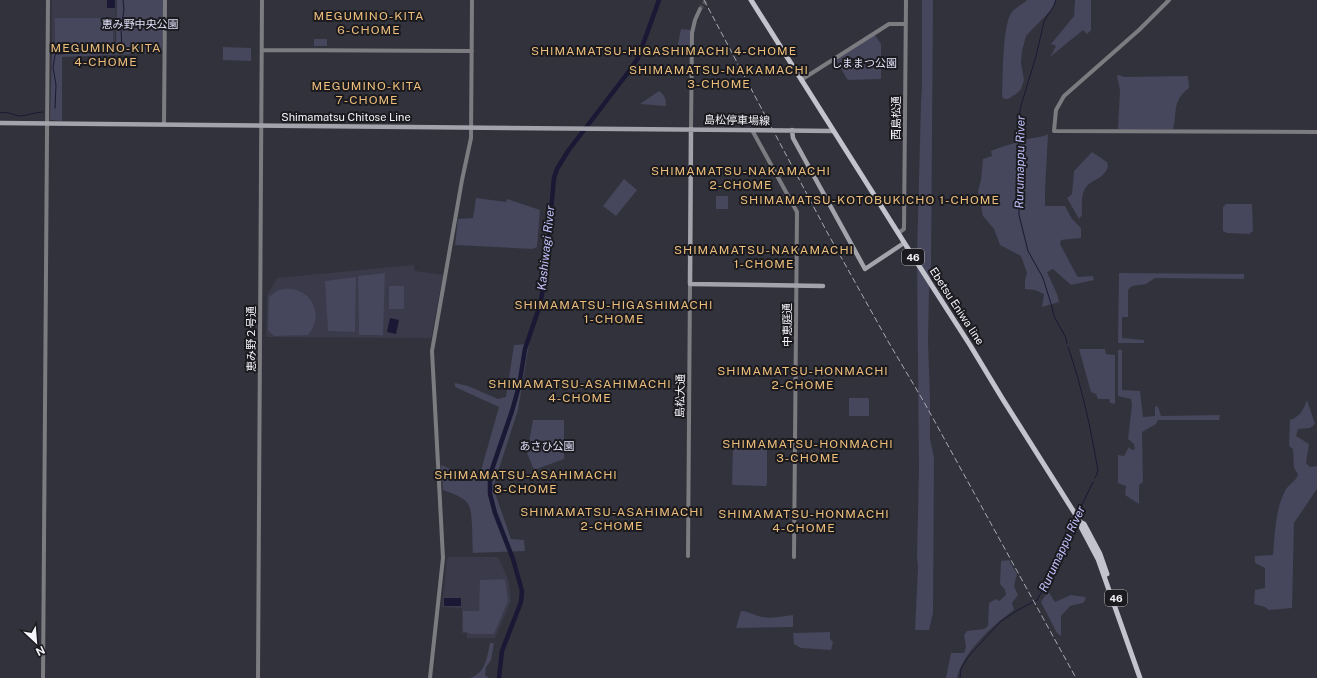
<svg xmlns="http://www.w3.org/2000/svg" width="1317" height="678" viewBox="0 0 1317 678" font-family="'Public Sans','Noto Sans JP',sans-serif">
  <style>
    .built { fill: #3b3a4a }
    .green { fill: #46465c }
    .water { fill: #1a1834 }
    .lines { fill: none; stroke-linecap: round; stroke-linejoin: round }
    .stream { stroke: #1a1834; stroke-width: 1 }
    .river { stroke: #1a1834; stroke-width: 4.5 }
    .tertiary-tunnel { stroke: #4f4f58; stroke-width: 4; stroke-dasharray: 4 2; stroke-linecap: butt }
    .tertiary { stroke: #7b7b80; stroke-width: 4 }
    .secondary { stroke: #a3a3ac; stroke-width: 4.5 }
    .primary { stroke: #c2c3cd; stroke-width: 5 }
    .rail { stroke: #a9a9b1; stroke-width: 1; stroke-dasharray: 6 3; stroke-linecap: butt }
    .labels { text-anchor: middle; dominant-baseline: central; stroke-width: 4; stroke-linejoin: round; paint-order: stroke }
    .shield { fill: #1a1a1f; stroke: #b3b3b8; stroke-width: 1 }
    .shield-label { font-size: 10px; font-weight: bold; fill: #f4f4fa }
    .park-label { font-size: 11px; fill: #e0e0f9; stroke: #1a1a1f }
    .street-label { font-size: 11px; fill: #f4f4fa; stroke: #1a1a1f }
    .neighbourhood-label { font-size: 12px; letter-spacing: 1px; fill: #ecbd7b; stroke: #1a1a1f }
    .water-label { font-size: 12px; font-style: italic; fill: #c3c1fe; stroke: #1a1a1f }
  </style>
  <rect width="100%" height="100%" fill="#32323c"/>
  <path class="built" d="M52,0H116L115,47L52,49Z
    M414,265L415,271L443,275L431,338L266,337L267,296L277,278Z
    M448,557H498L508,579L511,601L495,638H467V633H462V608L442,607L447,559Z"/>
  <path class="green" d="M117,0H164L162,53L62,57V121L50,120L52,50L116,47Z
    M922,0H933L931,271L929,290L928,341L930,400V439L934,457L933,613L929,630H915L918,568L917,556L919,471L917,255L921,103L922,87Z
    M1027,0H1056L1052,9L1026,36L1022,51L1021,63L1024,80L1021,89L1016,94L1008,99H1004L1002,96C1003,79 1002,24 1012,12C1016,7 1022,5 1027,0Z
    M1075,0H1091V30L1087,34L1083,30L1050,57L1056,46L1051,44L1074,16Z
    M55,18H113V45L59,46L55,42Z
    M681,29L691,30L690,49H677Z
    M875,35L881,44V79L849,80L847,79L836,60Z
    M314,39H327V46H314Z
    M223,47L251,48V61L223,60Z
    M1119,75L1124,77L1188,76L1189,88C1171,102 1178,112 1173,129H1118L1120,90L1117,76Z
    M659,91C665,95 666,99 666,106L640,104Z
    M1048,134L1045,190V206H1065L1072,219L1081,228V238L1061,240L1060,244L1076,274L1078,277L1093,276L1094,280L1071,285L1053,269L1047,272L1057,294L1059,302L1042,307L1044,294L1035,290L1025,289V280L1027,273L1021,256L1000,245L994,229L983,216L978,191L981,180L983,159L992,156L991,151C1005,145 1019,142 1032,138C1038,137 1043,137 1048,134Z
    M1092,152L1107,162L1108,167C1103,178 1097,178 1089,184C1080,191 1082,206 1082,215L1079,219L1067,198L1072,194L1074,171Z
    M624,179L637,190L616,216L603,206Z
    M716,196H728V209H716Z
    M476,198L506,202L507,199L540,210L537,247L532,249L455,245L458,219L473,218Z
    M1226,204H1252L1253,231L1249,234L1227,233L1223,231V207Z
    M385,273L383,335H359L358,276Z
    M1119,273L1244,274V279L1155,278L1146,284L1132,286L1128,290V317H1122V338L1144,340V343H1118Z
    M356,277L355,332L328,331L325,281Z
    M389,286H404V309H389Z
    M284,289C310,286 326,314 308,335L274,336L268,330L269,297L277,291Z
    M529,344L518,410L495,481L494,490L511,539L524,540L525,551L473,553C472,543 473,513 469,506C466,497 450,493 443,490L441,465L478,481L499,407L455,387V383L468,386L498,399L506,397L514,345Z
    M1079,349H1105L1106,354L1115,355V404L1110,403L1109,399H1098L1096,394L1091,392Z
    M1118,350H1122V390L1140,391L1143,417L1155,416V406L1158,407L1161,416L1220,415L1219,420H1158L1156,424L1142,432L1143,482L1139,485V504L1125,495L1126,486L1118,483V455L1124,456L1129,447L1132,450L1135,449L1134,444L1128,439L1132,405L1131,399L1118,396Z
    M849,398H868L869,400V416H850L849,415Z
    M1307,400L1315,424L1310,428L1298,429L1296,436L1309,444L1306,463L1310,467L1317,466V489L1294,523L1292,608L1269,610L1265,607L1254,604L1255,590L1265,588V568L1255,563V556L1273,555C1275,534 1275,510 1285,491C1288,484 1297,481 1298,474L1294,468L1293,449L1289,446L1290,420C1301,416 1303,410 1307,400Z
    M533,420H564V459L534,470L527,453Z
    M766,443L767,445V484L766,486L733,485L732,484L733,445L735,444Z
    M1009,560L1017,574L1014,586L1018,595L1012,603L1014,610C994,624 962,653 957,678H946L951,653H964L966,647L964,635L967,631L984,629L988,626L989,603L996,599L999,601L1006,595L1005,590L1000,584L1001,561Z
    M505,579L508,601L494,634H471L463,631V611H479L480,580Z
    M1048,591L1055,602L1071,595L1085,597L1086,599L1083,603L1070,606L1061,616V636L1057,633L1041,602Z
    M741,611C749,611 755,616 763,617C772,619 784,616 793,615V627L736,628Z
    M830,632V639L833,642L831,650L801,648L794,644L793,633Z
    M490,643H494L491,660L486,667L485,675L489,678H470C486,673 487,657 490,643Z"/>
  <path class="water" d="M107,0H115V8H107Z
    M390,318L399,320L396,334L387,332Z
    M444,598H461V606H444Z"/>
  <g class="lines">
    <path class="stream" d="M1056,0C1054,9 1047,14 1044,22L1036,56L1020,109L1018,164L1019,215L1028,251L1043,278L1052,307L1054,316L1066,338L1067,344
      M55,108L56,85L53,67L55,55L56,54L122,51L121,28L124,10L123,0
      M0,113C9,111 12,115 20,116C26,116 35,112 43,112
      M1068,347C1082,387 1091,429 1098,471L1095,478
      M1078,513L1093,482
      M960,678L961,669L968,657L1000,622L1016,611L1037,600L1049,579L1075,518"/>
    <path class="river" d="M499,678L502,651L521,602L522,591L513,559L495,513L490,494V475L512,411L519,386L525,349L540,305L545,277L554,178L557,169L568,151L630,70L638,58L659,0"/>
    <path class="tertiary-tunnel" d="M700,9L706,0"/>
    <path class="tertiary" d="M1169,0L1139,30L1064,96L1056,110L1054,131L1317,132
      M262,50L472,51
      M801,80L889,24H905
      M164,124L165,0
      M691,129L692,33L695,20L700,9
      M752,130L797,212L794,557
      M898,233L904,229L906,0
      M688,556L690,284
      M43,678L48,0
      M258,678L262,0
      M430,678L443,558L432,351L462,180L471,138L472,0"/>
    <path class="secondary" d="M0,123L833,131
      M691,129L690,284L823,286
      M792,130L793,138L865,269L904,243"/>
    <path class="primary" d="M751,0L907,247L970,345L1002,398L1079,520L1080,525L1098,559L1140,678
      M1080,522L1084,524L1100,554L1107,574"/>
    <path class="rail" d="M704,0L827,232L889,343L924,402L1076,678"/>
  </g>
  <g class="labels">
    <g class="shield">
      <rect x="902" y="249" width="22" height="16" rx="3"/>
      <rect x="1105" y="590" width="22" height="16" rx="3"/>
    </g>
    <g class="shield-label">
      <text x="913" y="257">46</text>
      <text x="1116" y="598">46</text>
    </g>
    <g class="park-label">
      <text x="140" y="24">恵み野中央公園</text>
      <text x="864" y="63">しままつ公園</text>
      <text x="547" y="446">あさひ公園</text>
    </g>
    <g class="street-label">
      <text x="346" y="117">Shimamatsu Chitose Line</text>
      <text transform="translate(896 118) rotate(-90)">西島松通</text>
      <text transform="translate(737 120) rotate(1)">島松停車場線</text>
      <text transform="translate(957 306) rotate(57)">Ebetsu Eniwa line</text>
      <text transform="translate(787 325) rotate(-90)">中恵庭通</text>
      <text transform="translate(251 339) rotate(-90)">恵み野２号通</text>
      <text transform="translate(680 396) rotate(-89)">島松大通</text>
    </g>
    <g class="neighbourhood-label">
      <text x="369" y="16">MEGUMINO-KITA<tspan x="369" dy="14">6-CHOME</tspan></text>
      <text x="106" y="48">MEGUMINO-KITA<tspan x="106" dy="14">4-CHOME</tspan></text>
      <text x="664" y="51">SHIMAMATSU-HIGASHIMACHI 4-CHOME</text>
      <text x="719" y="70">SHIMAMATSU-NAKAMACHI<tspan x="719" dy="14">3-CHOME</tspan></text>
      <text x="367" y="86">MEGUMINO-KITA<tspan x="367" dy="14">7-CHOME</tspan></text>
      <text x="741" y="171">SHIMAMATSU-NAKAMACHI<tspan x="741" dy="14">2-CHOME</tspan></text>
      <text x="870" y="200">SHIMAMATSU-KOTOBUKICHO 1-CHOME</text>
      <text x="764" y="250">SHIMAMATSU-NAKAMACHI<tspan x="764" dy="14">1-CHOME</tspan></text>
      <text x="614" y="305">SHIMAMATSU-HIGASHIMACHI<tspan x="614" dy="14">1-CHOME</tspan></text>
      <text x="803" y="371">SHIMAMATSU-HONMACHI<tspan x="803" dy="14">2-CHOME</tspan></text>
      <text x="580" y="384">SHIMAMATSU-ASAHIMACHI<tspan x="580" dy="14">4-CHOME</tspan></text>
      <text x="808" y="444">SHIMAMATSU-HONMACHI<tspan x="808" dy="14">3-CHOME</tspan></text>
      <text x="526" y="475">SHIMAMATSU-ASAHIMACHI<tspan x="526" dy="14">3-CHOME</tspan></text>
      <text x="612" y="512">SHIMAMATSU-ASAHIMACHI<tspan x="612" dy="14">2-CHOME</tspan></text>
      <text x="804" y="514">SHIMAMATSU-HONMACHI<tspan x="804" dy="14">4-CHOME</tspan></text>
    </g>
    <g class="water-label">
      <text transform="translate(1020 162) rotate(-89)">Rurumappu River</text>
      <text transform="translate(546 248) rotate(-84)">Kashiwagi River</text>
      <text transform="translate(1062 549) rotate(-65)">Rurumappu River</text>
    </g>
  </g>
  <g transform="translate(36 642) rotate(154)" stroke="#1a1a1f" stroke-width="3" paint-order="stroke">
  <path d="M0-3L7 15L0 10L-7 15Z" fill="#f4f4fa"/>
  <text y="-6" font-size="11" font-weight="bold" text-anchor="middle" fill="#f4f4fa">N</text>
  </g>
</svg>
